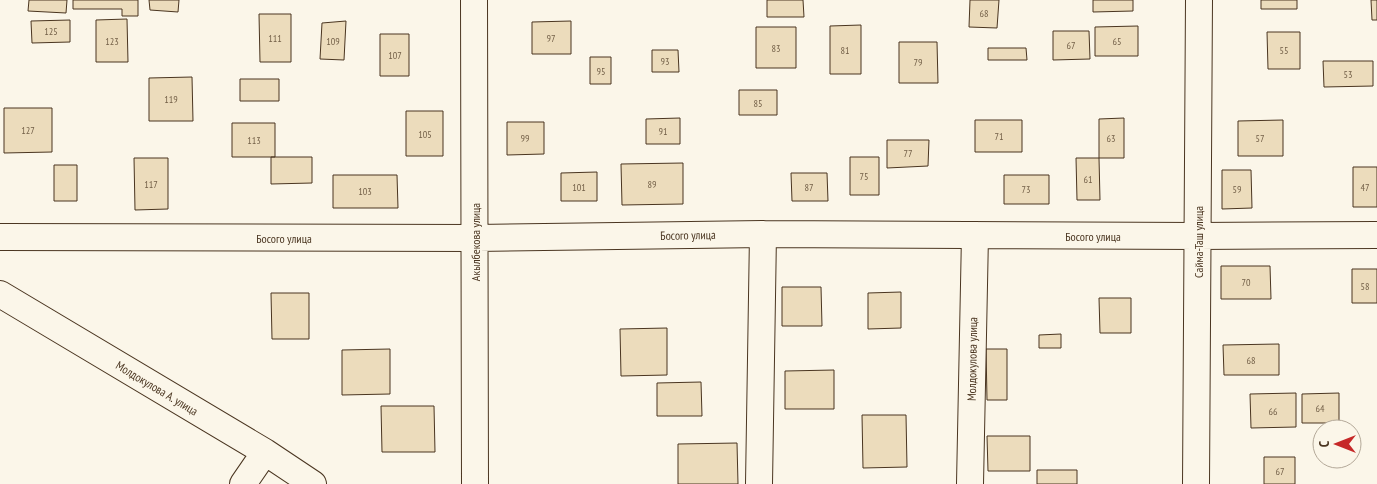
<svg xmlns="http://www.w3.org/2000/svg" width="1377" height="484" viewBox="0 0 1377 484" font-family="'PT Sans Narrow',sans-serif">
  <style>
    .building { fill: #ecdcbc; stroke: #4a3520 }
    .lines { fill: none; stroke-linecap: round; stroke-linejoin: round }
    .minor-casing { stroke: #4a3520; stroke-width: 28 }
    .minor { stroke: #fbf6e9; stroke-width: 26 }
    .labels { text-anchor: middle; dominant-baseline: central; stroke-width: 4; stroke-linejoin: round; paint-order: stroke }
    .number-label { font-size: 10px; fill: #725f47 }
    .street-label { font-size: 12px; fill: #4a3520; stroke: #fbf6e9 }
  </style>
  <rect width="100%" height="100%" fill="#fbf6e9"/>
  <path class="building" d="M29,0H67L66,13L28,11Z
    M73,0H138V16H122V9H73Z
    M149,0H179L178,12L150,10Z
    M767,0H803L804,17H767Z
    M970,0H999L997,28L969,27Z
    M1093,0H1133V11L1093,12Z
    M1261,0H1297V9H1261Z
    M1371,0H1377V20H1372Z
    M259,14H291V62H260Z
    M127,19L128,62H96V20Z
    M70,20V42L32,43L31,21Z
    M346,21L344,60L320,59L322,23Z
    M571,21V54H532V22Z
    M861,25V74H830V26Z
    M1138,26V56H1095V27Z
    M756,27H796V68H756Z
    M1053,31H1089L1090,59L1053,60Z
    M1267,32H1300V69H1268Z
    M380,34H409V76H380Z
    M899,42H937L938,83H899Z
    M988,48H1026L1027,60H988Z
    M652,50H678L679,72H652Z
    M590,57H611V84H590Z
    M1323,61H1373V86L1324,87Z
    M192,77L193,121H149V78Z
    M240,79H279V101H240Z
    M739,90H777V115H739Z
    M4,108H52V152L4,153Z
    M406,111H443V156H406Z
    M680,118V144H646V119Z
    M1124,118V158H1099V119Z
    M975,120H1022V152H975Z
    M1283,120V156H1238V121Z
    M507,122H544V154L507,155Z
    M232,123H275V157H232Z
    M887,140H929L928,166L887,168Z
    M271,157H312V183L271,184Z
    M850,157H879V195H850Z
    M134,158H168V209L135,210Z
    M1076,158H1099L1100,200H1077Z
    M683,163V204L622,205L621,164Z
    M54,165H77V201H54Z
    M1353,167H1377V207H1353Z
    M1222,170H1251L1252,208L1222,209Z
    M597,172V201H561V173Z
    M791,173H827L828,201H792Z
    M333,175H397L398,208H333Z
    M1004,175H1049V204H1004Z
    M1221,266H1270L1271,299H1221Z
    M1352,269H1377V303H1352Z
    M782,287H821L822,326H782Z
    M901,292V328L868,329V293Z
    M271,293H309V339H272Z
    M1099,298H1131V333H1100Z
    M667,328V375L621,376L620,329Z
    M1061,334V348H1039V335Z
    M1279,344V375H1224L1223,345Z
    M390,349V394L342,395V350Z
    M986,349H1007V400H987Z
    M834,370V409H785V371Z
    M701,382L702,416H657V383Z
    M1296,393V427L1251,428L1250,394Z
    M1339,393V423H1302V394Z
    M381,406H434L435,452H382Z
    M862,415H906L907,467L863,468Z
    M987,436H1030V471H988Z
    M737,443L738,484H678V444Z
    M1264,457H1295V484H1264Z
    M1037,470H1077V484H1037Z"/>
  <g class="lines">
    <g class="minor-casing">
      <path id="minor" d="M474,0L475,484
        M0,237L476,238L763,234L1198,236L1377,235
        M0,294L265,452L313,484
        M243,484L265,452
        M759,484L763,234
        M970,484L975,235
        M1196,484L1199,0"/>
    </g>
    <use href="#minor" class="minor"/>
  </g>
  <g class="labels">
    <g class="number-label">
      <text x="984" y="13">68</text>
      <text x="51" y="31">125</text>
      <text x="275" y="38">111</text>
      <text x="551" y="38">97</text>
      <text x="112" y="41">123</text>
      <text x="333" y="41">109</text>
      <text x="1117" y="41">65</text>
      <text x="1071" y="45">67</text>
      <text x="776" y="48">83</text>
      <text x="845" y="50">81</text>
      <text x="1284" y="50">55</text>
      <text x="395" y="55">107</text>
      <text x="665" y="61">93</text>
      <text x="918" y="62">79</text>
      <text x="601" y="71">95</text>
      <text x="1348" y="74">53</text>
      <text x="171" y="99">119</text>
      <text x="758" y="103">85</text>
      <text x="28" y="130">127</text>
      <text x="663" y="131">91</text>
      <text x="425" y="134">105</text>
      <text x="999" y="136">71</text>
      <text x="525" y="138">99</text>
      <text x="1111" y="138">63</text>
      <text x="1260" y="138">57</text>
      <text x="254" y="140">113</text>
      <text x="908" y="153">77</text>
      <text x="864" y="176">75</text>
      <text x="1088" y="179">61</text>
      <text x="151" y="184">117</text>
      <text x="652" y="184">89</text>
      <text x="579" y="187">101</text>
      <text x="809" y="187">87</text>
      <text x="1365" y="187">47</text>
      <text x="1026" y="189">73</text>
      <text x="1237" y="189">59</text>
      <text x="365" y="191">103</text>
      <text x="1246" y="282">70</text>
      <text x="1365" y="286">58</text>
      <text x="1251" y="360">68</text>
      <text x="1320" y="408">64</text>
      <text x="1273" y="411">66</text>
      <text x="1280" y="471">67</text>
    </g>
    <g class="street-label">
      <text transform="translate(688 235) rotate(-1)">Босого улица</text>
      <text x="1093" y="236">Босого улица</text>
      <text x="284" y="238">Босого улица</text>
      <text transform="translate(475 242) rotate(-90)">Акылбекова улица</text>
      <text transform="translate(1198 242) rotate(-90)">Сайма-Таш улица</text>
      <text transform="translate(972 359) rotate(-89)">Молдокулова улица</text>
      <text transform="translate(157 388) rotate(31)">Молдокулова А. улица</text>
    </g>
  </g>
  <g transform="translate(1337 444) rotate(270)"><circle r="24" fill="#fbf6e9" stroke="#b4a999"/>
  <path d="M0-4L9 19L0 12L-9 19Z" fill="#c62828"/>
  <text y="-8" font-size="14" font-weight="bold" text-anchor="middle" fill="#4a3520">С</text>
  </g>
</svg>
